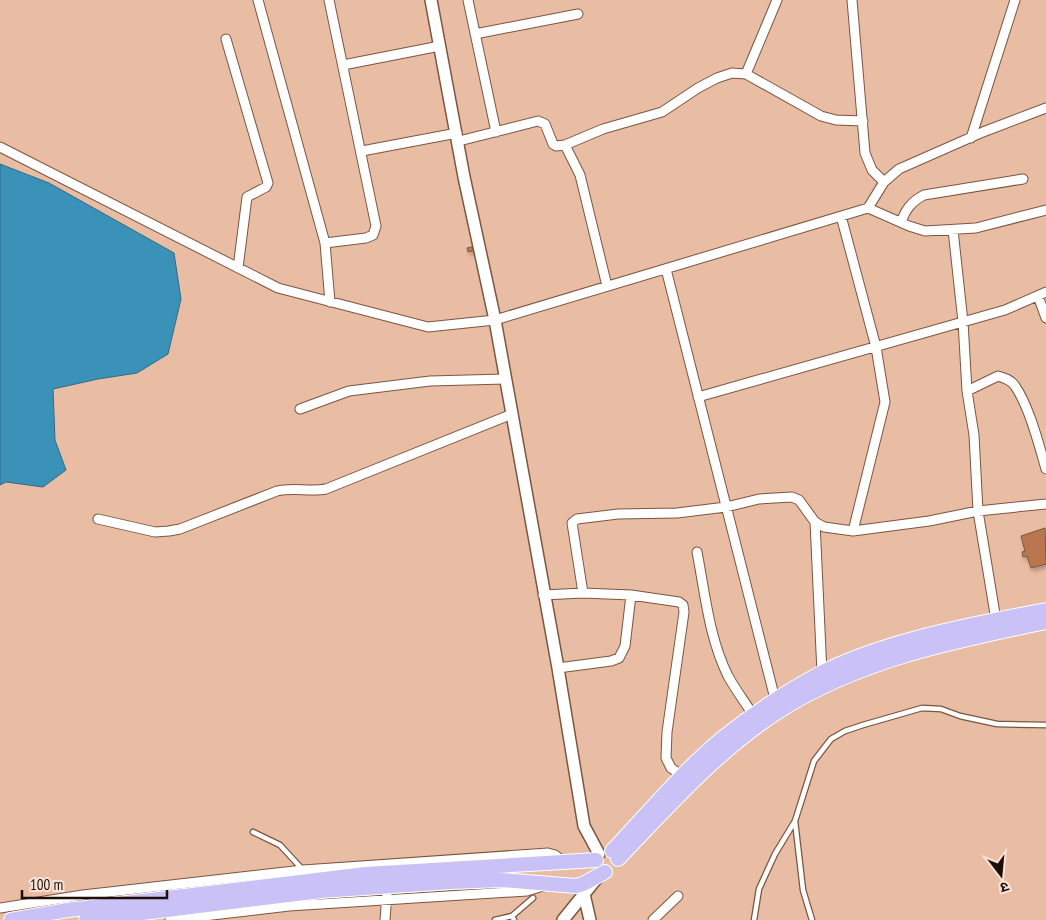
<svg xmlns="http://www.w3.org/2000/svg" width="1046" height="920" viewBox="0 0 1046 920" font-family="'PT Sans Narrow','Noto Sans Devanagari',sans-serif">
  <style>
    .water { fill: #3b92b8; stroke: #326a83 }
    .building { fill: #ba7750; stroke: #7e5742; filter: url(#shadow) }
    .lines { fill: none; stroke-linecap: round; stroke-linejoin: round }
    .service-casing { stroke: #7c553f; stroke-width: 7 }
    .minor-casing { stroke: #7c553f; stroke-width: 11 }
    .tertiary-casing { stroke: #7c553f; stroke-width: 14 }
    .primary-casing { stroke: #fff; stroke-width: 16 }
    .service { stroke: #fff; stroke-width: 4.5 }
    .minor { stroke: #fff; stroke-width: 9 }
    .tertiary { stroke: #fff; stroke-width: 11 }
    .primary { stroke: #cac1f7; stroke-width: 14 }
  </style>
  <defs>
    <filter id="shadow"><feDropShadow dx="2" dy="3" stdDeviation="2.5" flood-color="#0004"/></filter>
  </defs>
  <rect width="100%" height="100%" fill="#e9bda4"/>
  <path class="water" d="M0,164L49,183L174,253L181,299L168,354L137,373L98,379L53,389L55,440L66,470L43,487L6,482L0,485Z"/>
  <path class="building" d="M476,246L477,250L468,252L467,248Z
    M1045,528L1046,564L1031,568L1027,556L1023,557L1022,552L1025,551L1021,536Z"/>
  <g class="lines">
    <g class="service-casing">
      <path id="service" d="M795,821L803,890L812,920
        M253,832L280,845L303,870
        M512,916L533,898
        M495,920L512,916L514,920
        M754,920L759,889L775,854L795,821L814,761L831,739L845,731L863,725L922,708L941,709L960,716L997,724L1046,725"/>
    </g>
    <g class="minor-casing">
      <path id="minor" d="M258,0L325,243L330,302
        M468,0L496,132
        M852,0L865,153L872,170L884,182
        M475,34L578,14
        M226,39L268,183L266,187L247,197L238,268
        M343,65L440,46
        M746,74L777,0
        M971,138L1015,0
        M459,141L538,121L545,124L553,144L556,146L565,145L603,129L662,112L698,88L717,78L732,73L746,74L821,116L836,120L863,121
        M565,145L580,175L607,286
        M0,147L278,288L428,327L495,320L868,208L884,182L899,169L983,132L1046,108
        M362,151L457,133
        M868,208L909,226L925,231L976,228L1046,210
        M841,216L876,347L885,402L853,531
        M901,222C906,209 911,202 924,195L1023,179
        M953,230L963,322L967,391L974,435L978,511L996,620
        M325,243L366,238L373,235L376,226L329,0
        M666,269L775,699
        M1038,296L1046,318
        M967,391L998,376C1005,378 1011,380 1015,386C1029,406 1039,445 1046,469
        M698,397L1005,310L1046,292
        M300,409L349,391L430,381L505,379
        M98,519L155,532L169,531L180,529L277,491C293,487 310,492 326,489L512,414
        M815,522L822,673
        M697,552C705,593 709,638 728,676C735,689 745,702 753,715
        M583,593L572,523L577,519L618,514L677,513L726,507L759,499L792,497L799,500L815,522L824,527L853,531L929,521L978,511L1046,504
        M543,595L583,593L631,595L679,602L683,605L684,612L667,732L666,758L671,768L683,776
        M558,668L611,661L619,658L625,646L631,595
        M0,908L83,895L303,870L548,853L555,855L564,862
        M170,920L289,906L527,891L543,886
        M385,920L387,893
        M653,920L678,896"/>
    </g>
    <g class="tertiary-casing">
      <path id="tertiary" d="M431,0L464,177L495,320L558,668L584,826L599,854
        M584,894L590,920
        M563,920L597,878"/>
    </g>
    <g class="primary-casing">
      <path id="primary" d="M612,851C647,814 681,773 720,740C751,715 785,692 821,673C886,640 974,624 1046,610
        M618,859C668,807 718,750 779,711C859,660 954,641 1046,622
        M11,920L68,910L366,874L596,860
        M86,920L321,891L450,882L501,880L576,886L583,884L605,872"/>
    </g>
    <use href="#service" class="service"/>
    <use href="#minor" class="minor"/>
    <use href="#tertiary" class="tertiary"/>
    <use href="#primary" class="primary"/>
  </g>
  <g transform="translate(1001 875) rotate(164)" stroke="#fae3d6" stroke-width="4" paint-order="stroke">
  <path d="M0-4L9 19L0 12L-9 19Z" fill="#1d0e06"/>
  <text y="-8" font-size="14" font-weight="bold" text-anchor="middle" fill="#1d0e06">उ</text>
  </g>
  <path d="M22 890v8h145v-8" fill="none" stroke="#1d0e06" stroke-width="2.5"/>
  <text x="30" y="890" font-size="15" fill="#1d0e06" stroke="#fae3d6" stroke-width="4" paint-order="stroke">100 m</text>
</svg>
